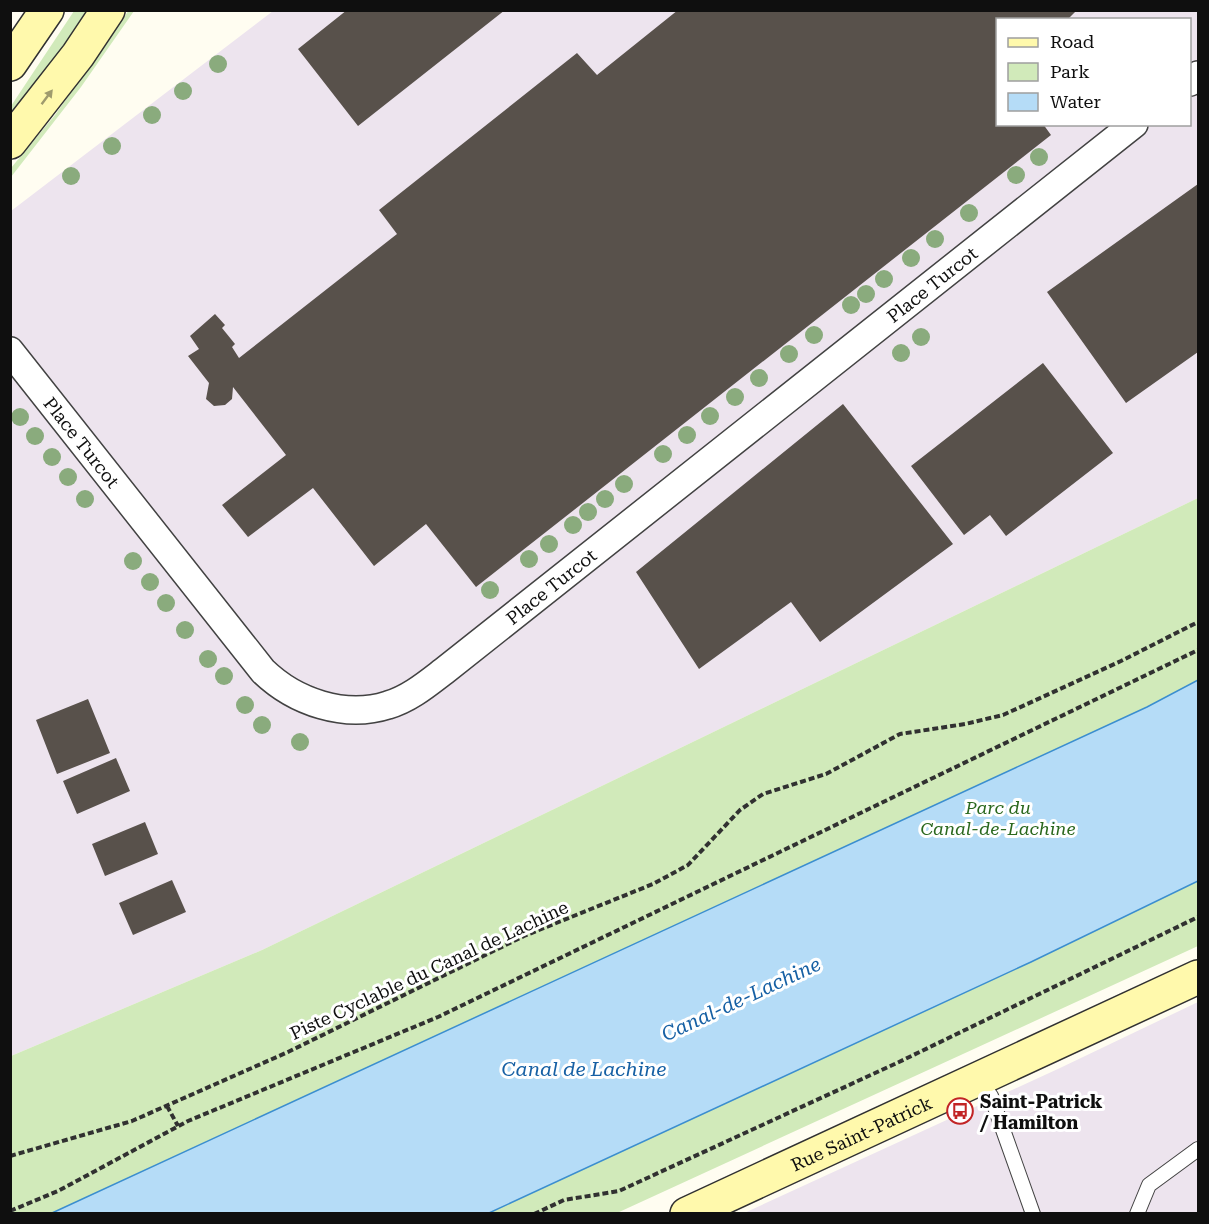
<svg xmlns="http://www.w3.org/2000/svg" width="1209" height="1224" viewBox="0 0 1209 1224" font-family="'Roboto Serif',serif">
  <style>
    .industrial { fill: #ede4ee; fill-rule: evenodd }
    .green { fill: #d1eaba }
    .water { fill: #b5dcf7; stroke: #3b8ecf; stroke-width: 1.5 }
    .building { fill: #58514b }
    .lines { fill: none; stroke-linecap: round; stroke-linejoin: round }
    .lane-casing { stroke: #424242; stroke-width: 16 }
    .street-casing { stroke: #424242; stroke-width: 30 }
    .secondary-casing { stroke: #313131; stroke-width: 36 }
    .path { stroke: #313131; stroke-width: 4; stroke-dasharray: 6 3; stroke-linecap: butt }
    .lane { stroke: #fff; stroke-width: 14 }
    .street { stroke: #fff; stroke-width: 27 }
    .secondary { stroke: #fff9ac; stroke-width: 33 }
    .tree { fill: #8aab7d }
    .oneway { fill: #9f9b6d }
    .labels { text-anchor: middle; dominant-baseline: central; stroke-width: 6; stroke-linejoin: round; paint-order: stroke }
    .street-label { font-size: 18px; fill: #0f0f0f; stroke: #fff }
    .park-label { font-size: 18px; font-style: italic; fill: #2a681e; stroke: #fff }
    .poi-label { font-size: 18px; font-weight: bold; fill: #0f0f0f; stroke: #fff; text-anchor: start }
    .water-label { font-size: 20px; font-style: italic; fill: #1660a4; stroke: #fff }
  </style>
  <rect width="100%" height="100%" fill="#fffdf1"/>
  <path class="industrial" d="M273,11H1198V498L262,950L11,1056V211ZM998,20H1190V124H998Z
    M1198,1002V1213L742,1214L1060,1068Z"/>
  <path class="green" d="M129,10L134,11L81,87L11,177V168L55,115Z
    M74,11H90L11,119V106Z
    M1198,498V946L617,1213L11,1214V1056L262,950Z"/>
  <path class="water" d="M1198,680V881L1031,962L489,1213H52L1147,707Z"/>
  <path class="building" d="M347,10H505L358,126L298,49Z
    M678,10H1077L1067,20H998V124H1043L1051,135L476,587L426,524L374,566L313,488L248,537L222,505L286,455L233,387L232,399L225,405L214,406L206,399L209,383L188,356L199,349L190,336L215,314L225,325L222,328L235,344L232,347L239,358L397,234L379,210L577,53L597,75Z
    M1198,184V352L1126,403L1047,292Z
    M1043,363L1113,453L1006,536L990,515L964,535L911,466Z
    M843,404L953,544L820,642L791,602L699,669L636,572Z
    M88,699L110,753L57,774L36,720Z
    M116,758L130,791L77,814L63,781Z
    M145,822L158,854L105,876L92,844Z
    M172,880L186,912L133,935L119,903Z"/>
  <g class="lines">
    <g class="lane-casing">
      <path id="lane" d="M979,1079L991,1096L1033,1214
        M1137,1214L1149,1185L1198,1149"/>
    </g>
    <g class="street-casing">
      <g id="street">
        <path d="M1190,82L1198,75"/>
        <path id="s1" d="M10,351L263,671C295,702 345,719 388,705C409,699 427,684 444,671L1134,124"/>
      </g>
    </g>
    <g class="secondary-casing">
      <g id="secondary">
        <path d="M10,64L47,10"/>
        <path d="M10,142L78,55L108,10"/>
        <path id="s2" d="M687,1214L1198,977"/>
      </g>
    </g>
    <path class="path" d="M167,1106L178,1126
      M10,1156L132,1121L288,1052L524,936L653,884L688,865L740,810L763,794L826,774L900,734L965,724L1003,715L1121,661L1198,622
      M10,1211L58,1191L188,1121L438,1017L1198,650
      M534,1214L564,1200L619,1191L899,1062L1198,917"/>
    <use href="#lane" class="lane"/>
    <use href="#street" class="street"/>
    <use href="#secondary" class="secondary"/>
  </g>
  <g class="tree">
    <circle cx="218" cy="64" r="9"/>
    <circle cx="183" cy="91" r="9"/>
    <circle cx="152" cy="115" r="9"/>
    <circle cx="112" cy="146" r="9"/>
    <circle cx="1039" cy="157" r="9"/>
    <circle cx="1016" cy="175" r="9"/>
    <circle cx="71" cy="176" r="9"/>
    <circle cx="969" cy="213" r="9"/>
    <circle cx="935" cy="239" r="9"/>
    <circle cx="911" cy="258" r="9"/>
    <circle cx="884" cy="279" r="9"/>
    <circle cx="866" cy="294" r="9"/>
    <circle cx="851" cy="305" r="9"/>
    <circle cx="814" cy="335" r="9"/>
    <circle cx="921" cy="337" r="9"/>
    <circle cx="901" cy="353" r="9"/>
    <circle cx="789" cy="354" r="9"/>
    <circle cx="759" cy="378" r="9"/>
    <circle cx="735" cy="397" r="9"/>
    <circle cx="710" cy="416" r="9"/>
    <circle cx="20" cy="417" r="9"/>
    <circle cx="687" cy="435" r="9"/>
    <circle cx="35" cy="436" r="9"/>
    <circle cx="663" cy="454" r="9"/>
    <circle cx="52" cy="457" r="9"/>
    <circle cx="68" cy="477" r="9"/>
    <circle cx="624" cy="484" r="9"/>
    <circle cx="85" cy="499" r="9"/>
    <circle cx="605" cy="499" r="9"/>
    <circle cx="588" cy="512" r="9"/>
    <circle cx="573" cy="525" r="9"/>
    <circle cx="549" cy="544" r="9"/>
    <circle cx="529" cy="559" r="9"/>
    <circle cx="133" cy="561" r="9"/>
    <circle cx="150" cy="582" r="9"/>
    <circle cx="490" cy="590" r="9"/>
    <circle cx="166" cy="603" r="9"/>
    <circle cx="185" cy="630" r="9"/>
    <circle cx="208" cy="659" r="9"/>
    <circle cx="224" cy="676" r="9"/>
    <circle cx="245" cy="705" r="9"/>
    <circle cx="262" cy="725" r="9"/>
    <circle cx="300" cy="742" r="9"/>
  </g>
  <defs><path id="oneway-solid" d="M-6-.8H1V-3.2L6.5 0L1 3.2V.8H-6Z" transform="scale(1.5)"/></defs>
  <use class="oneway" href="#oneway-solid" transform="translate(47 97) rotate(-53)"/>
  <defs>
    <g id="bus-ring" transform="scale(1.35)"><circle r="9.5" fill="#fff" stroke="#c22425" stroke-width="1.5"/><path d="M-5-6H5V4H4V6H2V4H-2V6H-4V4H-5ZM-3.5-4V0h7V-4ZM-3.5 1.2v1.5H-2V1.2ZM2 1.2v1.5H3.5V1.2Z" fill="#c22425"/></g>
  </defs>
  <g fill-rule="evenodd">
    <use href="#bus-ring" x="960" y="1111"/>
  </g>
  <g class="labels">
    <g class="street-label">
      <text stroke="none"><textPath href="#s1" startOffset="1232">Place Turcot</textPath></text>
      <text stroke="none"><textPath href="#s1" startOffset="116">Place Turcot</textPath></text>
      <text stroke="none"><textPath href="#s1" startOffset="746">Place Turcot</textPath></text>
      <text transform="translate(429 970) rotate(-25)">Piste Cyclable du Canal de Lachine</text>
      <text stroke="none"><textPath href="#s2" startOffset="192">Rue Saint-Patrick</textPath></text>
    </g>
    <g class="park-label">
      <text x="998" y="807">Parc du<tspan x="998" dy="21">Canal-de-Lachine</tspan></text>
    </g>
    <g class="poi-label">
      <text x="980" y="1101">Saint-Patrick<tspan x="980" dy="21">/ Hamilton</tspan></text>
    </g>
    <g class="water-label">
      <text transform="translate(741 999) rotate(-25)">Canal-de-Lachine</text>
      <text x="584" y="1069">Canal de Lachine</text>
    </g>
  </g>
  <rect width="1209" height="1224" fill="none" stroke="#0f0f0f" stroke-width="24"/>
  <rect x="996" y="18" width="195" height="108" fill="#ffffff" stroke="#9f9f9f" stroke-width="1.5"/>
  <rect x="1008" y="38" width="30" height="9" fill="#fff9ac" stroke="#9f9f9f" stroke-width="1.5"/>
  <text x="1050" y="48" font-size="18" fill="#0f0f0f">Road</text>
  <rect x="1008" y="63" width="30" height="18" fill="#d1eaba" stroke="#9f9f9f" stroke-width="1.5"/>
  <text x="1050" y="78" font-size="18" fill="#0f0f0f">Park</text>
  <rect x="1008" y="93" width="30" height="18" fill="#b5dcf7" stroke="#9f9f9f" stroke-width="1.5"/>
  <text x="1050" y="108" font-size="18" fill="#0f0f0f">Water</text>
</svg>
